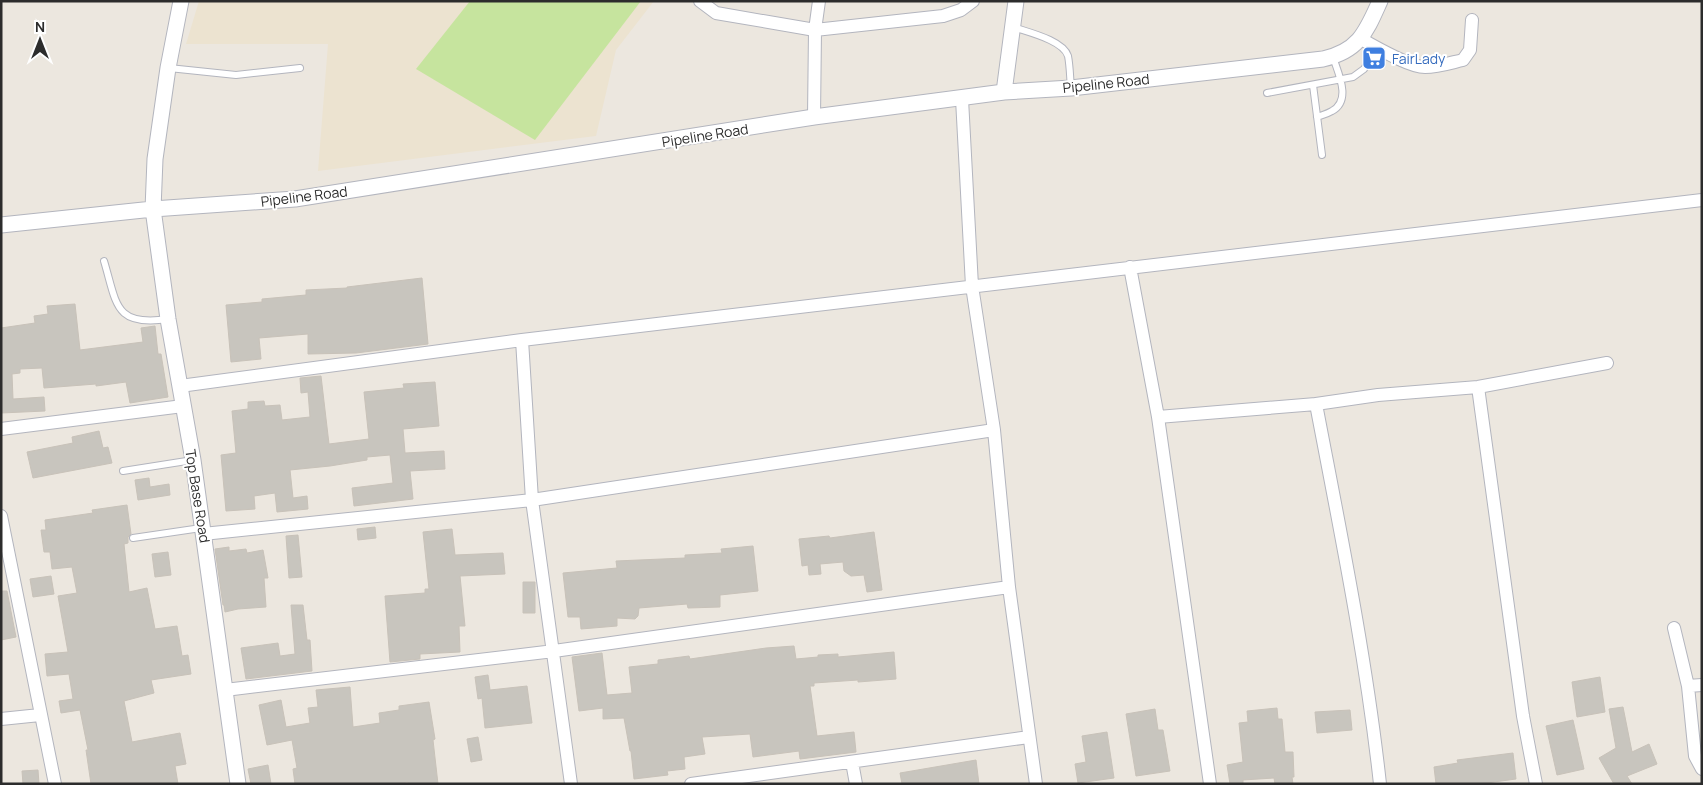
<svg xmlns="http://www.w3.org/2000/svg" width="1703" height="785" viewBox="0 0 1703 785" font-family="Manrope,sans-serif">
  <style>
    .education { fill: #ece3d0 }
    .pitch { fill: #c6e49e }
    .building { fill: #c8c5be; stroke: #c8c2b9 }
    .lines { fill: none; stroke-linecap: round; stroke-linejoin: round }
    .service-casing { stroke: #b3b5be; stroke-width: 8 }
    .minor-casing { stroke: #b3b5be; stroke-width: 14 }
    .tertiary-casing { stroke: #b3b5be; stroke-width: 17 }
    .service { stroke: #fff; stroke-width: 6 }
    .minor { stroke: #fff; stroke-width: 12 }
    .tertiary { stroke: #fff; stroke-width: 15 }
    .labels { text-anchor: middle; dominant-baseline: central; stroke-width: 4; stroke-linejoin: round; paint-order: stroke }
    .shop-label { font-size: 14px; fill: #366cbe; stroke: #fff; text-anchor: start }
    .street-label { font-size: 14px; fill: #2c2c2c; stroke: #fff }
  </style>
  <rect width="100%" height="100%" fill="#ece7df"/>
  <path class="education" d="M199,1H654L616,50L596,136L318,171L328,44H186Z"/>
  <path class="pitch" d="M470,1H641L535,140L416,69Z"/>
  <path class="building" d="M422,278L428,344L356,353L308,354V334L259,338L261,359L231,362L226,305L262,302V299L306,295V290L347,288V287Z
    M75,304L80,350L143,342L141,328L155,326L158,354H161L168,397L130,403L126,382L96,386V384L44,388L42,368L20,369V373L12,374L13,399L44,397L45,411L1,413V328L35,323L34,316L48,314L47,306Z
    M321,376L329,444L369,439L364,392L404,388L403,384L435,382L439,426L403,429L405,453L444,451L445,469L410,471L413,499L354,506L352,488L393,483L390,455L367,457V460L330,466L290,470L293,498L307,496L308,509L277,512L275,493L254,496L255,509L226,511L221,455L236,453L232,411L248,409V402L264,401L265,406L280,405L282,420L310,417L308,392L301,393L300,378Z
    M99,431L103,448L108,447L112,463L33,478L27,452L73,443L72,437Z
    M149,478L150,487L169,484L170,495L138,500L135,480Z
    M127,505L131,534L128,537V543L124,544L129,592L147,588L155,629L177,626L182,656L188,655L191,674L151,680L154,693L124,701L132,742L180,733L186,764L175,766L178,784H91L86,750H88L80,710L61,713L59,701L73,699L69,674L47,676L45,654L68,652L58,596L77,593L72,567L52,569L50,552H44L41,530H46L45,520L93,513L92,510Z
    M375,527L376,538L358,540L357,529Z
    M452,529L455,555L503,553L505,574L460,576L465,626H459L460,652L420,654V659L390,662L385,596L425,593V589H429L423,532Z
    M874,532L882,590L867,592L864,575L851,576L844,571L843,562L820,564L821,574L809,575L808,565L802,566L799,539L829,536L830,538Z
    M298,535L302,577L289,578L286,536Z
    M753,546L758,591L720,595V607L688,608L687,604L639,608L638,616L635,619L617,618V626L581,629L580,617H568L563,573L617,568L616,561L685,558V555L722,553L721,549Z
    M229,547V551L246,549L247,553L263,550L268,578H264L266,607L238,609L225,612L224,605H223L215,549Z
    M168,552L171,575L155,577L152,554Z
    M51,576L54,594L33,597L30,579Z
    M523,582H535V613H523Z
    M1,591H7L16,637L1,640Z
    M291,605H303L307,640H310L312,671L246,679L241,648L278,643L280,656L295,654Z
    M794,646L796,659L818,657V655L838,654V657L894,652L896,679L858,682V680L814,683V686H810L817,736L854,732L856,752L800,759L799,751L753,757L750,734L702,737L705,754L684,757L685,769L667,771L668,775L634,779L631,751H630L624,718L603,719V708L579,711L572,657L602,653L607,695L632,693L629,667L658,664V660L689,656L690,659L766,648Z
    M488,675L490,690L527,686L532,723L485,728L482,698L478,699L475,677Z
    M1600,677L1605,712L1577,717L1572,682Z
    M350,687L353,727L380,723L379,713L399,710V706L429,702L435,739L433,740L438,784H408V782L394,784H295L293,769L297,768L292,740L267,745L259,705L281,700L286,727L310,723L308,708L318,707L316,690Z
    M1623,707L1632,752L1649,744L1657,764L1627,776L1632,784H1614L1599,758L1616,748L1609,709Z
    M1277,708L1278,719H1282L1285,752H1293L1294,777H1292L1293,784H1275L1274,778L1243,780V784H1230L1227,765L1243,762L1239,723L1248,722L1247,711Z
    M1155,709L1158,730H1163L1170,771L1136,776L1126,714Z
    M1350,710L1352,730L1317,733L1315,712Z
    M1573,720L1584,769L1557,775L1546,726Z
    M1107,732L1114,778L1078,783L1075,764L1086,762L1082,736Z
    M478,737L482,760L471,762L467,739Z
    M1513,753L1516,779L1479,784H1436L1434,767L1458,763L1457,760Z
    M976,760L979,784H902L900,773Z
    M268,765L271,784H251L248,769Z
    M38,770L39,784H23L22,771Z"/>
  <g class="lines">
    <g class="service-casing">
      <path id="service" d="M1013,27C1027,32 1063,40 1068,56C1070,66 1070,78 1071,88
        M169,68L236,75L300,68
        M1313,85L1322,155
        M1267,93L1353,77L1364,69L1377,47
        M1317,117C1322,115 1327,114 1332,111C1352,100 1338,73 1333,57
        M104,261C117,304 114,327 168,319
        M123,471L193,460
        M133,538L201,528"/>
    </g>
    <g class="minor-casing">
      <path id="minor" d="M700,1L716,13L815,30L943,16L961,10L973,1
        M1361,39C1376,47 1409,67 1425,67C1438,67 1450,63 1463,60L1470,50L1472,20
        M962,99L972,286L994,430L1009,587L1036,784
        M814,117L815,30L819,1
        M1130,267L1158,417L1210,784
        M522,340L532,500L571,784
        M180,386L522,340L1702,200
        M1478,387L1523,716L1536,784
        M1316,404C1340,530 1366,656 1380,784
        M1158,417L1316,404L1378,395L1478,387L1607,363
        M1,429L183,406
        M1,516L55,784
        M203,534L532,500L994,430
        M1674,628L1688,686L1695,756L1702,769
        M1688,686L1702,685
        M225,690L554,651L1009,587
        M1,719L40,715
        M852,762L856,784
        M691,784L1029,737"/>
    </g>
    <g class="tertiary-casing">
      <path id="tertiary" d="M181,1L168,68L155,159L153,209L168,319L193,460L238,784
        M1004,92L1016,1
        M1,225L153,209L295,199L814,117L1004,92L1071,88L1323,59C1359,51 1366,32 1380,1"/>
    </g>
    <use href="#service" class="service"/>
    <use href="#minor" class="minor"/>
    <use href="#tertiary" class="tertiary"/>
  </g>
  <defs>
    <g id="supermarket-square" transform="scale(1.25)"><rect x="-9" y="-9" width="18" height="18" rx="4" fill="#3f7fe0" stroke="#fff"/><path d="M-6-5.5h2.5l.6 2H6L4.5 2H-2.5L-4.4-4H-6ZM-1.5 3.2a1.3 1.3 0 1 0 .1 0ZM3 3.2a1.3 1.3 0 1 0 .1 0Z" fill="#fff"/></g>
  </defs>
  <g fill-rule="evenodd">
    <use href="#supermarket-square" x="1374" y="58"/>
  </g>
  <g class="labels">
    <g class="shop-label">
      <text x="1392" y="58">FairLady</text>
    </g>
    <g class="street-label">
      <text transform="translate(1106 83) rotate(-6)">Pipeline Road</text>
      <text transform="translate(705 135) rotate(-9)">Pipeline Road</text>
      <text transform="translate(304 196) rotate(-7)">Pipeline Road</text>
      <text transform="translate(198 496) rotate(81)">Top Base Road</text>
    </g>
  </g>
  <rect width="1703" height="785" fill="none" stroke="#2c2c2c" stroke-width="5"/>
  <g transform="translate(40 40)" stroke="#ffffff" stroke-width="4" paint-order="stroke">
  <path d="M0-4L9 19L0 12L-9 19Z" fill="#2c2c2c"/>
  <text y="-8" font-size="14" font-weight="bold" text-anchor="middle" fill="#2c2c2c">N</text>
  </g>
</svg>
